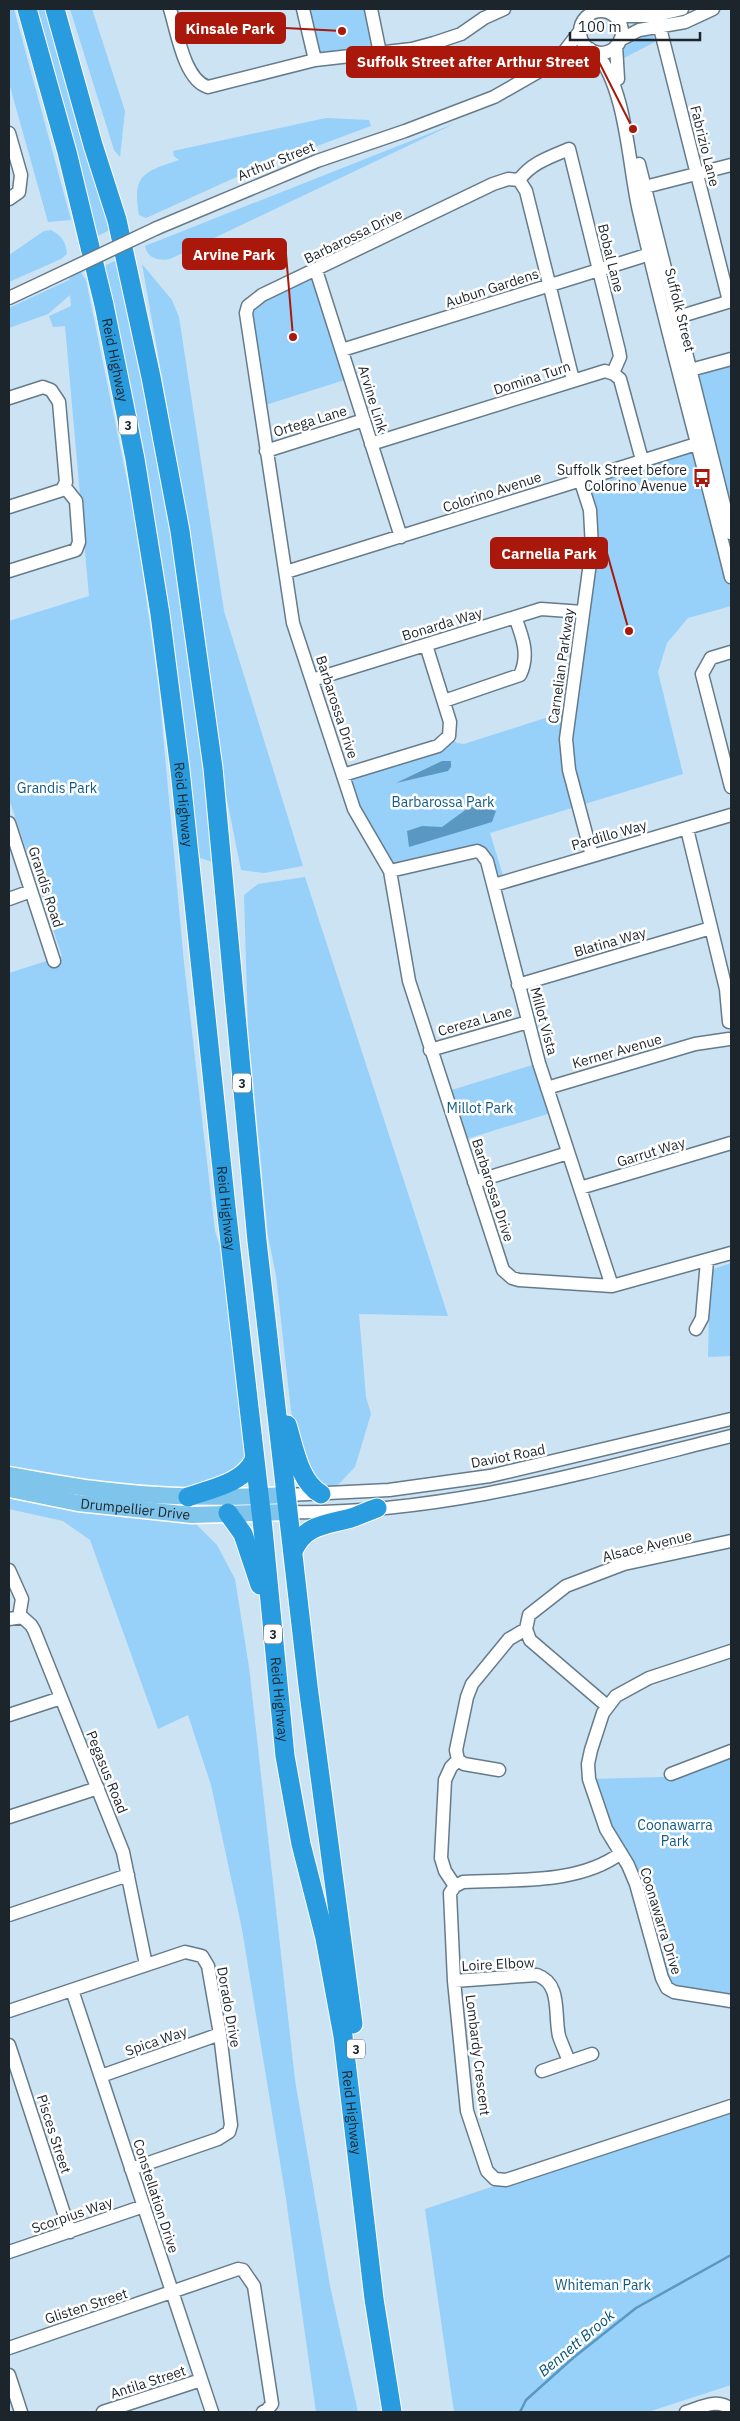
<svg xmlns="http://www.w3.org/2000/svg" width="740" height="2421" viewBox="0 0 740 2421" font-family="'IBM Plex Sans',sans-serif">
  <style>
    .green { fill: #97d0f9 }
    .water { fill: #5a98c2 }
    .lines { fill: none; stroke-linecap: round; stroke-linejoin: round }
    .stream { stroke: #5a98c2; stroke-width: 2.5 }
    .minor-casing { stroke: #667b8a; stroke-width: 15 }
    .major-casing { stroke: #fff; stroke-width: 19 }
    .highway-casing { stroke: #fff; stroke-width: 21 }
    .minor { stroke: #fff; stroke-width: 12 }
    .major { stroke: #7ec4eb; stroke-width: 16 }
    .highway { stroke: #289cde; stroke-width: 19 }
    .minor-bridge-casing { stroke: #667b8a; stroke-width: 15; stroke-linecap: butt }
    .minor-bridge { stroke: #fff; stroke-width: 12 }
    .labels { text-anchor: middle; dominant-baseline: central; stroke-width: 5; stroke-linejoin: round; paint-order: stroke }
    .shield { fill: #fff; stroke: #61666b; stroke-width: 1 }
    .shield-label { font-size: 12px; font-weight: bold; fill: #1d252c }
    .street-label { font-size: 14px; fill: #1d252c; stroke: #fff }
    .poi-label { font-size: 14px; fill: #1d252c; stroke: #fff; text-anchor: end }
    .park-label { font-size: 14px; fill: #0f5a84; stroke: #fff }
    .water-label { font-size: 15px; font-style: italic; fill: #05557e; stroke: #fff }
    .leader { fill: none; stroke: #a9180a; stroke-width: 2 }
    .callout-dot { fill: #a9180a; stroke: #fff; stroke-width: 2 }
    .callout { fill: #a9180a; stroke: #a9180a; stroke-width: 2 }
    .callout-label { font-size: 15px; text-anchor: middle; font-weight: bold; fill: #fff }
  </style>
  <rect width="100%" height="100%" fill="#cce3f4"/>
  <path class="green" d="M9,9H14L71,220L48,222L9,83Z
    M31,9H52L110,230L93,238Z
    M70,9H92L125,111L120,157L114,150Z
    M303,9H371L380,53L315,60Z
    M646,35L653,36L655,42L622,59L621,49Z
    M326,118L369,120L371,126L252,170L146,218L139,215C132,175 143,172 179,160L174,156L173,151Z
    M456,123L170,259C159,261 148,259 145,246Z
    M51,230C62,236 66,242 67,254L61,259L9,282V255L44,231Z
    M119,259L173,540L195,688L216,867L210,861L200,858L185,750L100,268Z
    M142,264L172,300L179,317L224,611L303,866L264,873L241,870L225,790L197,575Z
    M77,266L86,280L136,524L159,691L184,963L215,1231L221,1249L245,1413L254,1460L188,1497L9,1474V973L62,956L9,799V621L89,596L65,326L53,327L49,316L71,306L70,295L48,314L9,328V308L69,280Z
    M316,270L351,378L259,407L248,306Z
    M731,359V533L691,370Z
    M698,443L731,577V606L688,618L667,643L658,672L683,774L490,833L505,882L494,885L484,856L390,871L343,775L449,736L457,743L464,744L570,710L592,548L580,479Z
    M305,877L448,1316L359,1314L366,1397L371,1414L355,1467L336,1487L319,1485L304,1460L291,1411L276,1275L268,1236L248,1028L244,895L258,884Z
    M539,1063L554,1112L460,1141L445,1092Z
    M731,1263V1356L708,1357L710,1270Z
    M9,1496L196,1524L217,1545L235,1579L249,1667L295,2080L330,2286L358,2412H316L286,2199L242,1929L211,1785L188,1715L158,1729L90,1540L63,1521L9,1509Z
    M731,1751V2001L674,1992L589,1779L663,1777Z
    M731,2107V2385L648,2412H454L425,2209Z"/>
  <path class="water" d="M442,761H451V767L448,771L396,783Z
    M479,806L496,811L492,822L409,847L407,831L422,826L442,827L468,808Z"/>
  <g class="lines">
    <path class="stream" d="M520,2412L526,2400L573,2358L636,2308L731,2255"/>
    <g class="minor-casing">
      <path id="minor" d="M170,9C177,31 184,80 208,87L315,60L412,49L434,43L461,34L484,18L504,9
        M303,9L315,60
        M371,9L380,53
        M580 32a21 21 0 1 1 42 0a21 21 0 1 1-42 0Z
        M615,16H653L682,9
        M660,28L729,301
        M620,40L639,30L685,22L713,9
        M616,46L618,79
        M596,52C627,91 628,163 639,211C667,333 701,455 731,577
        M557,61L580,31
        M9,133L21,175L19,192L9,199
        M639,164L731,533
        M519,180C531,163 550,157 569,149L619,351L620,357L613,373
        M645,187L731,165
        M157,228L317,161L405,131L494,97L557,61L590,49
        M316,270L401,537
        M9,298L43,282
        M678,317L731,301
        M342,350L650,254
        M683,372L731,359
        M573,380L526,191L519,180L508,179L493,184L262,295L248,306L246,313L293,623L354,809L390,871L409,981L503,1270L512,1278L519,1280L612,1286L731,1253
        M9,398L43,387L51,390L59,402L66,482L62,490L9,507
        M371,444L605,371L614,374L620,379L642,460
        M266,451L364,420
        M580,479L590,510L592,548L566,739L569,770L592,856
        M9,571L76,550L79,542L76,501L64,486
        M286,572L706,441
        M731,652L711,658L702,674L731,787
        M312,680L541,609L583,612
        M444,701L520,675C530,655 522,636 515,617
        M343,775L438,746L449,736L450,722L426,645
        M9,823L54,961
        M687,829L726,989L729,1022
        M390,871L477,851L481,853L487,861L539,1063L612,1286
        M494,885L731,815
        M9,899L31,891
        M518,985L711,928
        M430,1050L528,1022
        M547,1088L695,1044L729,1039
        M474,1182L568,1153
        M580,1188L731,1143
        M696,1329L702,1318L707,1261
        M287,1495L389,1490L490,1476L731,1419
        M288,1512C439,1515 586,1472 731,1436
        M9,1570L22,1599L19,1617
        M9,1619L22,1617L31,1625L34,1630L123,1852L145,1960
        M731,1651L649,1678L616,1696L603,1713L591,1750L588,1764L589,1779L606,1829L628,1865L636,1884L662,1978L667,1988L674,1992L731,2001
        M607,1706L530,1640L526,1629L529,1615L566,1586L624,1564L731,1541
        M9,1715L61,1698
        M458,1760L456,1750L467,1697L472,1684L509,1639L526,1629
        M458,1760L464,1764L499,1770
        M671,1774L731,1751
        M9,1817L98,1788
        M621,1853C578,1885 514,1879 463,1882L455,1886L450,1893L454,1981L467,2111L487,2171L495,2179L506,2180L731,2106
        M455,1886L445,1871L441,1858L445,1780L451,1767L458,1760
        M9,1915L128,1875
        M454,1981L537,1975C562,1984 554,2014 559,2036C562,2045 566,2053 569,2062
        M72,1990L212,2412
        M9,2011L185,1952L202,1956L208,1966L220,2034L231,2125L229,2132L218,2139L131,2169
        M9,2045L70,2232
        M542,2071L592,2054
        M101,2076L220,2034
        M9,2252L144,2206
        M9,2348L238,2269L243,2270L254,2286L272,2404L267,2410L263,2412
        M9,2375L21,2412
        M103,2412L201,2380
        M686,2412C702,2407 717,2398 731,2409"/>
    </g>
    <g class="major-casing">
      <g id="major">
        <path d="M9,1475C43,1481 77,1488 111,1491C169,1498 228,1498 287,1495"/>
        <path id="s1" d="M9,1489L78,1503L192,1515L288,1512"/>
      </g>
    </g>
    <g class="highway-casing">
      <g id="highway">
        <path id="s2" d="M27,9L67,152L104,305L135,459L160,614L180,770L226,1207L263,1529L285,1756L301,1844L325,1938L343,2036L374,2299L392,2412"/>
        <path d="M55,9L93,145L117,220L151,377L180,531L213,768L257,1241L308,1686L353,2024"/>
        <path d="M287,1425C294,1447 299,1482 321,1494"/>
        <path d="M188,1497C210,1489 244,1483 254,1460"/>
        <path d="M228,1513L243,1534L260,1585"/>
        <path d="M293,1551C305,1524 326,1525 351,1518C360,1515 368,1511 377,1508"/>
      </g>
    </g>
    <use href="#minor" class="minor"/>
    <use href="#major" class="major"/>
    <use href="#highway" class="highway"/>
    <g class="minor-bridge-casing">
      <path id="minor-bridge" d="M43,282L157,228"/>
    </g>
    <use href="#minor-bridge" class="minor-bridge"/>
  </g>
  <defs>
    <g id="bus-bare" transform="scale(1.5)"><path d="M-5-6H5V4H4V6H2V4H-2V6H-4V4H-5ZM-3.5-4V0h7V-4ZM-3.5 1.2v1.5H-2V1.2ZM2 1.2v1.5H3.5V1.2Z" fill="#a9180a" stroke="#fff" stroke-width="2.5" paint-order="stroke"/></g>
  </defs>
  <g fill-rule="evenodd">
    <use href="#bus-bare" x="702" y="478"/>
  </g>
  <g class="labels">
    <g class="shield">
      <rect x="119" y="415.5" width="18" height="19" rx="4"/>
      <rect x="233" y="1073.5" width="18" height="19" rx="4"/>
      <rect x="264" y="1624.5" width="18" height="19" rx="4"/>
      <rect x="347" y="2039.5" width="18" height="19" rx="4"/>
    </g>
    <g class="shield-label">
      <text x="128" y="425">3</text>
      <text x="242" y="1083">3</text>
      <text x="273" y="1634">3</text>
      <text x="356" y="2049">3</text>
    </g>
    <g class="street-label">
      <text transform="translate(705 146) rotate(76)">Fabrizio Lane</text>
      <text transform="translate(276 161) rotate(-22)">Arthur Street</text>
      <text transform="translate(353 236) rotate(-26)">Barbarossa Drive</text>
      <text transform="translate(611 258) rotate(76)">Bobal Lane</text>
      <text transform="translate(492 288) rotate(-18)">Aubun Gardens</text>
      <text transform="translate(680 310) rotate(76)">Suffolk Street</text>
      <text stroke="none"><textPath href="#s2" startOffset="362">Reid Highway</textPath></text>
      <text transform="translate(532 378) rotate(-18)">Domina Turn</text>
      <text transform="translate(373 399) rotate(73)">Arvine Link</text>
      <text transform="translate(310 421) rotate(-17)">Ortega Lane</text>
      <text transform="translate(492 492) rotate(-18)">Colorino Avenue</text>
      <text transform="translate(442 624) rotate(-17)">Bonarda Way</text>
      <text transform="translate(561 666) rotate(-82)">Carnelian Parkway</text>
      <text transform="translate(337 707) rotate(72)">Barbarossa Drive</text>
      <text stroke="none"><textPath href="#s2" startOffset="812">Reid Highway</textPath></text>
      <text transform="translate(609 835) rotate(-16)">Pardillo Way</text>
      <text transform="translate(46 887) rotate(72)">Grandis Road</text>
      <text transform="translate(610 942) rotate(-16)">Blatina Way</text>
      <text transform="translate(475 1021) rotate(-16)">Cereza Lane</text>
      <text transform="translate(544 1021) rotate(75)">Millot Vista</text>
      <text transform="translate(617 1051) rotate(-16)">Kerner Avenue</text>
      <text transform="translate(651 1152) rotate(-17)">Garrut Way</text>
      <text transform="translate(493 1190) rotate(72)">Barbarossa Drive</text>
      <text stroke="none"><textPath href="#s2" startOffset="1218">Reid Highway</textPath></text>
      <text transform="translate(508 1456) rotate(-11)">Daviot Road</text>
      <text stroke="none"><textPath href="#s1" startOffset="128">Drumpellier Drive</textPath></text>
      <text transform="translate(647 1546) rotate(-14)">Alsace Avenue</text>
      <text stroke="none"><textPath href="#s2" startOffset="1712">Reid Highway</textPath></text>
      <text transform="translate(107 1772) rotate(68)">Pegasus Road</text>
      <text transform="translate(661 1921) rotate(73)">Coonawarra Drive</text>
      <text transform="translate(498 1964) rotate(-3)">Loire Elbow</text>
      <text transform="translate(229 2007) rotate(80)">Dorado Drive</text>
      <text transform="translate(156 2041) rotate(-19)">Spica Way</text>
      <text transform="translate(478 2055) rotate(83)">Lombardy Crescent</text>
      <text stroke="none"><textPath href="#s2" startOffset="2132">Reid Highway</textPath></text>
      <text transform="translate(54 2134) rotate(72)">Pisces Street</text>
      <text transform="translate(156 2196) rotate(72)">Constellation Drive</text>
      <text transform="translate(72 2215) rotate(-19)">Scorpius Way</text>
      <text transform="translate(86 2306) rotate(-18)">Glisten Street</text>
      <text transform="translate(148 2382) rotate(-18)">Antila Street</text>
    </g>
    <g class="poi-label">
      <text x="687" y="470">Suffolk Street before<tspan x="687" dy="16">Colorino Avenue</tspan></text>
    </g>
    <g class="park-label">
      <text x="57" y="788">Grandis Park</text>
      <text x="443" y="802">Barbarossa Park</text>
      <text x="480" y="1108">Millot Park</text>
      <text x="675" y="1825">Coonawarra<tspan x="675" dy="16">Park</tspan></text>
      <text x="603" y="2285">Whiteman Park</text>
    </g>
    <g class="water-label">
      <text transform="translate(576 2343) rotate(-40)">Bennett Brook</text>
    </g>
  </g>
  <path class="leader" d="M342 31L285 28M633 129L599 62M293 337L286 254M629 631L607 553"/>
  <g class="callout-dot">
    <circle cx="342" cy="31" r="5"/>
    <circle cx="633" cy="129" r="5"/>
    <circle cx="293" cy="337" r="5"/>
    <circle cx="629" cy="631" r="5"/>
  </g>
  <g class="callout">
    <rect x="176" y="13" width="109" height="30" rx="5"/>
    <rect x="347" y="47" width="252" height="30" rx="5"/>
    <rect x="183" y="239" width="103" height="30" rx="5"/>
    <rect x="491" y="538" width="116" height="30" rx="5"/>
  </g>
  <g class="callout-label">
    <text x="230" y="34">Kinsale Park</text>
    <text x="473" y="67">Suffolk Street after Arthur Street</text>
    <text x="234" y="260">Arvine Park</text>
    <text x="549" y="559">Carnelia Park</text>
  </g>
  <rect width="740" height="2421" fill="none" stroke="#1d252c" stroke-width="20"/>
  <path d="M570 32v8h130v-8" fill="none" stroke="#1d252c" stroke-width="2.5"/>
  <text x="578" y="32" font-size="15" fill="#1d252c" stroke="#ffffff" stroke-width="4" paint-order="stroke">100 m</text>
</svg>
